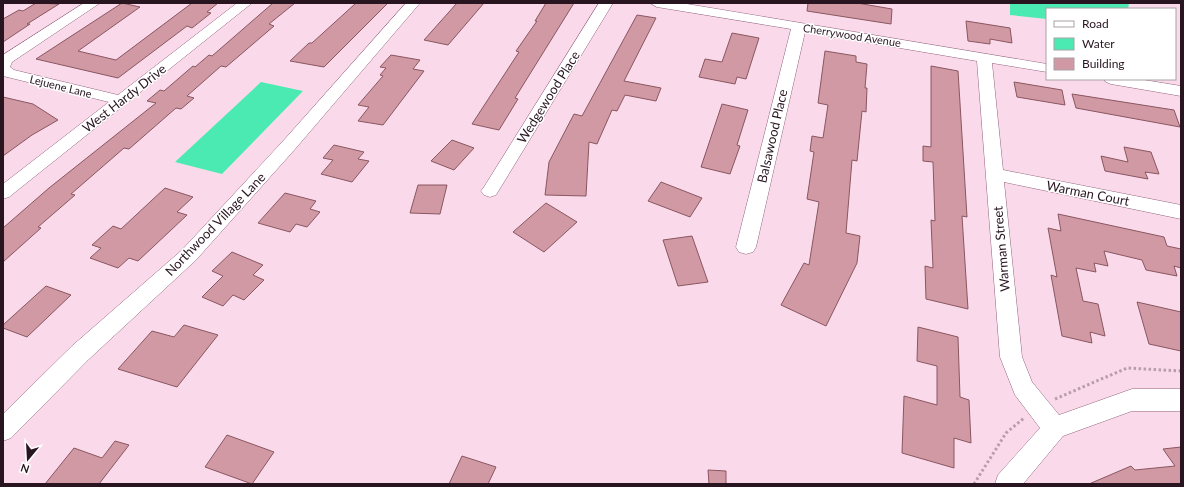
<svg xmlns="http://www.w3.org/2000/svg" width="1184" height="487" viewBox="0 0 1184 487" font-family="Lato,sans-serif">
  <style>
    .water { fill: #4beab3 }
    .building { fill: #d199a4; stroke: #895661 }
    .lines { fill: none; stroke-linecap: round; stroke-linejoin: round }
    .minor-casing { stroke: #92647d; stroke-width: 1 }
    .path { stroke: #b99dab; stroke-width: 3; stroke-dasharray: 2.5 2.5; stroke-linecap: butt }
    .minor { fill: #fff; fill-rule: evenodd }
    .labels { text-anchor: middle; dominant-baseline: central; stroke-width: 3; stroke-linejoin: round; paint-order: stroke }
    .far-street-label { font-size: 11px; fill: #281520; stroke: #fff }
    .street-label { font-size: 13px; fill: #281520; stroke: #fff }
  </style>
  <rect width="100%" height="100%" fill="#fadaea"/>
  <path class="water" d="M1010,3H1129L1128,9H1047V19L1010,15Z
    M261,82L303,91L222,174L175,162Z"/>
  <path class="building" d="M36,3L59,4L27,24H30L3,42V19L19,10L23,11Z
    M122,3L140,7L78,51L116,60L192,3H218L207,12L211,13L192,28L187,26L118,78L36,59Z
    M273,3H295L269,24L274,26L226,67L221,66L187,96L194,98L181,109L176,108L129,149L124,148L71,194L75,195L38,227L41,228L3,262V228L49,188L156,103L147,101L160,90L164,91L193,66L195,67L209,55L212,56Z
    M356,3H388L324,67L290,61L309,43H312Z
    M457,3H484L448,45L424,40Z
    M546,3H574L515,98L518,99L499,130L472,124L519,52L516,51L537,21H535Z
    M808,3H857L892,9L891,24L807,11Z
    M637,15L656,18L624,81L661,88L656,101L625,95L617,111L612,110L597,144L589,142L586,196L545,195L549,162L574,114L582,116Z
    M966,21L1010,28L1012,43L990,39V44L968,41Z
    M732,33L759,38L746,79L737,77L735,84L699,77L705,59L722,62Z
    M825,51L856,56V62L867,64L865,88H867L866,112L862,111L857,161L852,160L846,233L860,236L857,263L826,326L781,305L804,263L809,265L819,202L807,199L814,152L810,151L812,136L823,138L828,105L818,103Z
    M391,55L420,60L413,69L424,71L383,125L358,121L369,107L358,105L383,76L380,75L386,68L380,67Z
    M931,66L958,71L967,217L962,216L968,309L926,299L925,266L933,268L931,220L935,221L933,162L923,161V146L931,147Z
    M1014,82L1062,90L1065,105L1017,97Z
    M1072,94L1174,110L1180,127L1076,108Z
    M3,97L33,104L58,120L32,135L3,156Z
    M722,104L748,110L737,145L740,146L730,174L701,167Z
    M452,140L474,148L454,170L431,161Z
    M334,145L364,152L358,159L369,161L352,182L321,174L333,160L323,158Z
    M1124,147L1151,152L1159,174L1145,172L1148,179L1105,171L1101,156L1128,162Z
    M661,182L702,198L690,217L648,201Z
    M418,185H447L440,214L410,213Z
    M165,188L193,197L177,212L187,215L170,231L138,261L129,258L118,268L90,258L101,248L92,245L113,226L121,229Z
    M285,193L316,201L310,209L320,212L307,227L296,224L290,232L258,223Z
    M546,203L577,222L544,252L513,232Z
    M1058,214L1164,237L1167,246L1181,249V268L1174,266L1177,276L1146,270L1142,260L1104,251L1108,266L1094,263L1096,272L1076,268L1083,301L1098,304L1105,336L1090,332L1092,343L1062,336L1051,275L1057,277L1048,228L1061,231Z
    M692,236L708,282L678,286L663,240Z
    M232,252L263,265L253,275L264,280L244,300L233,295L223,306L202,297L223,276L212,271Z
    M46,286L71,295L27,337L3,328V325Z
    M1137,302L1181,312V351L1149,344Z
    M184,325L218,335L177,387L118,369L152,331L174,337Z
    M918,327L958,337L960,397L969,400L971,443L954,438V468L902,453L904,396L937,405V366L917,361Z
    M227,435L274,452L252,484L205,467Z
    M115,441L129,445L99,484H45L74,448L102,458Z
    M1181,447V484H1089L1131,466L1135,470L1175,466L1163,449Z
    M462,456L496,467L488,484H449Z
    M708,470L726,471V484H709Z"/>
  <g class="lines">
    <g class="minor-casing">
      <path id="minor" d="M84,3H100L12,62L10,67L14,70L118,95L237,3H252L9,197L3,199V184L109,102L3,76V55Z
        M406,3H420L296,148L196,260L88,360L11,438L3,441V414L72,346L182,250L284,140Z
        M599,3H613L496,195L490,197L484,195L481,191L484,187Z
        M650,3H681L1047,64V72L992,63L1003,170L1181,205V219L1004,182L1022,357L1032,382L1059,415L1132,389H1181V411H1132L1063,436L1023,484H995L998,475L1040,428L1015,395L1000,357L977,61L805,32L756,247L753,252L746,254L739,252L736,247L791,29L657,7Z
        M1104,79H1138L1181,86V96L1111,84L1106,82Z"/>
    </g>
    <path class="path" d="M1055,399L1127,368L1181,371
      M974,484L1006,433L1024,418"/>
    <use href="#minor" class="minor"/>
  </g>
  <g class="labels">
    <g class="far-street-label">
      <text transform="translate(852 35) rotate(9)">Cherrywood Avenue</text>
      <text transform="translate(61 86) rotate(14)">Lejuene Lane</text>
    </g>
    <g class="street-label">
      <text transform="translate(548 97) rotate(-58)">Wedgewood Place</text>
      <text transform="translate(124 98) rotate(-38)">West Hardy Drive</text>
      <text transform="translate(772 136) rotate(-77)">Balsawood Place</text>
      <text transform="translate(1088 193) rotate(11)">Warman Court</text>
      <text transform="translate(215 224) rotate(-46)">Northwood Village Lane</text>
      <text transform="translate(1001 249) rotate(-95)">Warman Street</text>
    </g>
  </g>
  <rect width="1184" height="487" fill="none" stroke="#281520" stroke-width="8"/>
  <rect x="1046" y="8" width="130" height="72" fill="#ffffff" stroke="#a9a1a6"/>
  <rect x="1054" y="21" width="20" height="6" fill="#ffffff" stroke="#a9a1a6"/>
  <text x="1082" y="28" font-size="12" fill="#281520">Road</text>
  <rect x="1054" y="38" width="20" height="12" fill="#4beab3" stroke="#a9a1a6"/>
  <text x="1082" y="48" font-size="12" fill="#281520">Water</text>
  <rect x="1054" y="58" width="20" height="12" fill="#d199a4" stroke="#a9a1a6"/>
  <text x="1082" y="68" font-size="12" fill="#281520">Building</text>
  <g transform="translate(28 459) rotate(198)" stroke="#ffffff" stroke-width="3" paint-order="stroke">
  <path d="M0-3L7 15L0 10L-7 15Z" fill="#281520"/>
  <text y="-6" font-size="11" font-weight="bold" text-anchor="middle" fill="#281520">N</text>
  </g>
</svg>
